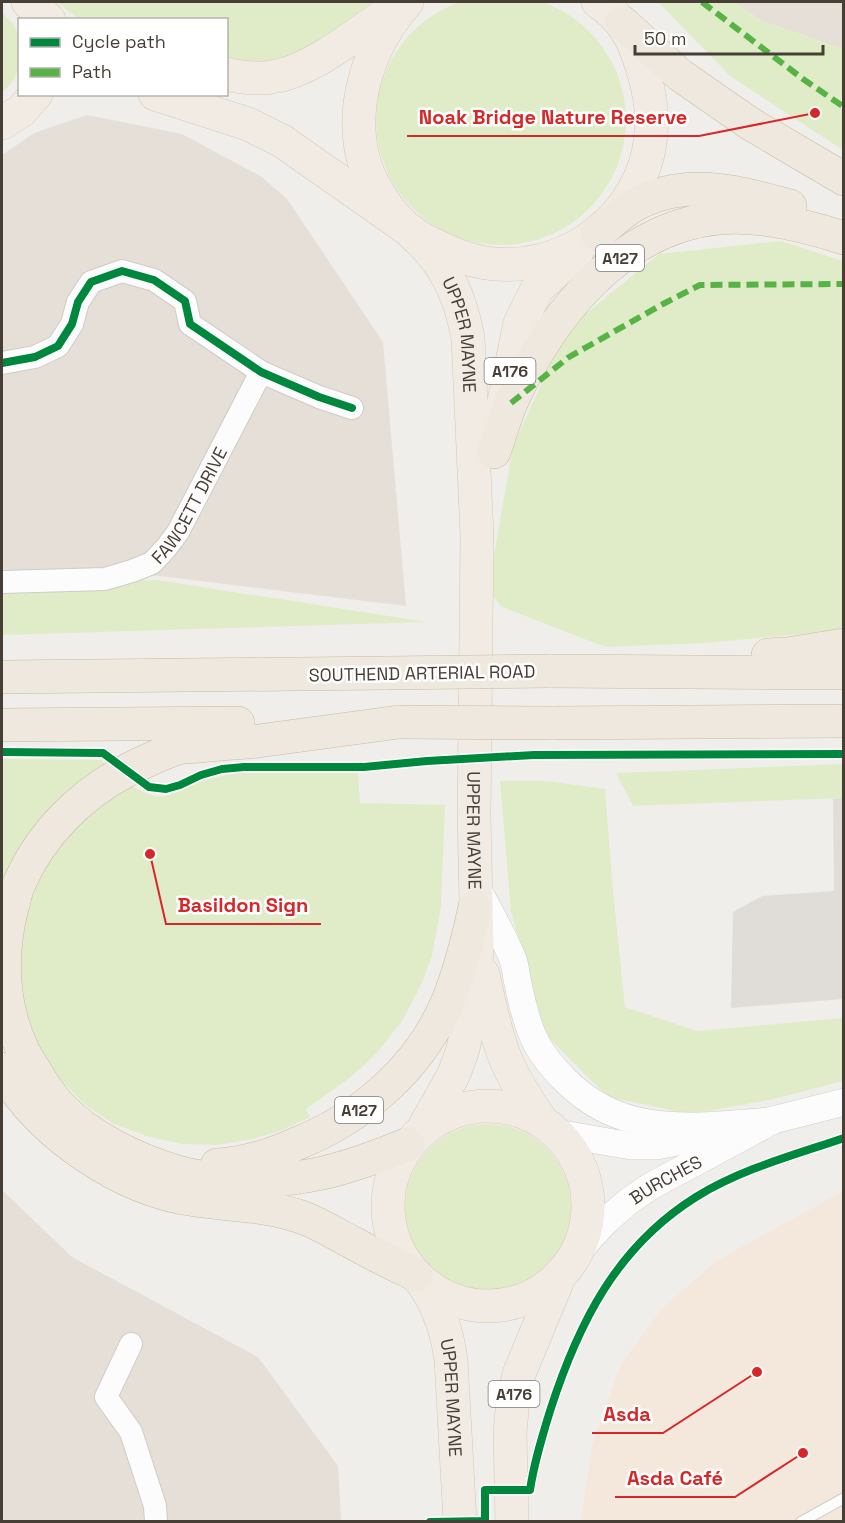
<svg xmlns="http://www.w3.org/2000/svg" width="845" height="1523" viewBox="0 0 845 1523" font-family="'Space Grotesk',sans-serif">
  <style>
    .residential { fill: #e5dfd7 }
    .commercial { fill: #f4e8dc }
    .green { fill: #e0ecc8 }
    .parking { fill: #e0ddd9 }
    .lines { fill: none; stroke-linecap: round; stroke-linejoin: round }
    .service-casing { stroke: #ceccc7; stroke-width: 12 }
    .minor-casing { stroke: #ceccc7; stroke-width: 24 }
    .tertiary-casing { stroke: #ceccc7; stroke-width: 28 }
    .primary-casing { stroke: #d3c9b7; stroke-width: 34 }
    .trunk-casing { stroke: #cab9a4; stroke-width: 34 }
    .service { stroke: #fdfcfc; stroke-width: 10 }
    .minor { stroke: #fdfcfc; stroke-width: 22 }
    .tertiary { stroke: #fdfcfc; stroke-width: 27 }
    .primary { stroke: #f1ebe3; stroke-width: 33 }
    .trunk { stroke: #eee8de; stroke-width: 33 }
    .trunk-bridge-casing { stroke: #cab9a4; stroke-width: 34; stroke-linecap: butt }
    .trunk-bridge { stroke: #eee8de; stroke-width: 33 }
    .quiet { stroke: #57b346; stroke-width: 6; stroke-dasharray: 12 6; stroke-linecap: butt }
    .cycleway-casing { stroke: #fff; stroke-width: 11 }
    .cycleway { stroke: #00873e; stroke-width: 8 }
    .labels { text-anchor: middle; dominant-baseline: central; stroke-width: 5; stroke-linejoin: round; paint-order: stroke }
    .shield { fill: #fff; stroke: #7e7972; stroke-width: 1.5 }
    .shield-label { font-size: 16px; font-weight: bold; fill: #473f35 }
    .street-label { font-size: 18px; fill: #473f35; stroke: #fff }
    .leader { fill: none; stroke: #d62828; stroke-width: 2 }
    .callout-dot { fill: #d62828; stroke: #fff; stroke-width: 2 }
    .callout-label { font-size: 20px; text-anchor: middle; font-weight: bold; fill: #d62828; stroke: #fff; stroke-width: 5; stroke-linejoin: round; paint-order: stroke }
  </style>
  <rect width="100%" height="100%" fill="#f0eeea"/>
  <path class="residential" d="M734,2H843V49L762,21Z
    M87,115L182,134L262,177L287,199L383,342L406,606L110,570L2,572V155L34,133Z
    M2,1190L72,1257L258,1357L338,1466L341,1521H2Z"/>
  <path class="commercial" d="M843,1191V1521L581,1522L592,1445L621,1364L660,1311L716,1261Z"/>
  <path class="green" d="M376 120a125 125 0 1 1 250 0a125 125 0 1 1-250 0Z
    M57,2H372L340,27L303,51L266,64L227,60L226,20L81,19L77,18Z
    M658,2H734L762,21L843,49V150L730,76Z
    M2,12C6,17 12,21 15,27C19,35 20,41 20,50C20,69 17,80 2,92Z
    M781,241L843,261V630L707,643L605,647L502,607L488,591L513,446L566,330L659,254Z
    M157,580L427,622L2,635V586Z
    M2,759L101,760L110,769L2,911Z
    M843,764V798L633,806L616,773Z
    M244,773H358L360,803L445,805L441,906L432,956L420,987L402,1021L375,1055L352,1076L306,1109L310,1117L282,1130L253,1139L217,1145L183,1144L149,1137L112,1123L83,1103L58,1077L36,1042L16,976L23,901L65,831L127,783C136,788 146,795 157,796C173,798 188,786 202,781C216,776 229,774 244,773Z
    M500,781H548L605,789L612,880L625,1007L697,1031L843,1018V1081L770,1100L691,1114L608,1097L546,1035L511,912Z
    M405 1207a83 83 0 1 1 166 0a83 83 0 1 1-166 0Z"/>
  <path class="parking" d="M843,798V999L731,1008L733,912L762,896L834,891L833,799Z"/>
  <g class="lines">
    <g class="service-casing">
      <path id="service" d="M801,1522L844,1498"/>
    </g>
    <g class="minor-casing">
      <g id="minor">
        <path d="M2,363L35,357L58,346L72,324L78,302L91,282L122,271L154,280L185,301L190,324L261,372L319,397L352,408"/>
        <path id="s1" d="M2,582L105,579L132,571L152,563L166,548L178,532L261,372"/>
        <path d="M131,1344L106,1397L131,1432L155,1506L156,1522"/>
      </g>
    </g>
    <g class="tertiary-casing">
      <g id="tertiary">
        <path d="M477,888C489,911 502,933 512,957C515,964 516,972 517,979C521,999 525,1018 533,1036C540,1053 552,1067 565,1080C624,1140 696,1126 772,1121"/>
        <path d="M753,1125L844,1102"/>
        <path d="M557,1133L631,1146H656L698,1138"/>
        <path id="s2" d="M574,1258L589,1239L607,1220L629,1201L651,1186L763,1126"/>
      </g>
    </g>
    <g class="primary-casing">
      <g id="primary">
        <path d="M28,2L49,20"/>
        <path id="s3" d="M407,2C368,46 347,110 366,168C371,182 380,196 388,208C399,223 414,234 427,248C450,273 462,305 468,338L477,536L474,815L477,946L475,990L463,1049L454,1074L423,1129"/>
        <path d="M226,74C243,78 260,80 277,76C314,69 362,30 394,8"/>
        <path d="M155,94L248,124L282,141L422,239C442,249 462,259 486,263C559,274 631,225 648,154C655,122 651,94 641,64C633,38 622,17 598,2"/>
        <path d="M2,123L21,111L36,94"/>
        <path d="M502,411L520,323L537,289L577,252"/>
        <path d="M483,974C489,1001 494,1029 504,1055C513,1078 527,1100 541,1120"/>
        <circle cx="488" cy="1206" r="100"/>
        <path id="s4" d="M421,1281C439,1305 447,1331 451,1360L460,1522"/>
        <path d="M512,1522L510,1433L513,1399L519,1374L560,1275"/>
      </g>
    </g>
    <g class="trunk-casing">
      <path id="trunk" d="M622,22L680,75L749,123L844,179
        M597,234C609,225 620,214 633,206C685,176 737,192 790,206
        M494,452C500,435 505,417 512,401C550,317 619,228 718,218C759,214 804,225 844,238
        M768,655L787,654L844,645
        M549,671L844,673
        M2,677L387,673
        M399,722C352,728 305,735 258,741C238,743 219,744 200,746C193,747 185,746 179,748C165,752 139,764 126,771C80,795 40,835 19,884C16,890 15,897 13,904C0,950 1,1004 22,1048C25,1056 31,1064 35,1071C42,1083 50,1095 59,1105C89,1137 136,1160 178,1172C194,1177 212,1179 230,1180C298,1184 346,1170 408,1144
        M551,723L844,721
        M2,725L238,723
        M2,1069C39,1134 121,1190 195,1200C229,1205 265,1205 298,1216C318,1222 337,1235 355,1244C375,1255 395,1265 416,1275
        M217,1165C244,1164 271,1155 296,1144C361,1118 419,1069 447,1003C460,972 468,939 475,907"/>
    </g>
    <use href="#service" class="service"/>
    <use href="#minor" class="minor"/>
    <use href="#tertiary" class="tertiary"/>
    <use href="#primary" class="primary"/>
    <use href="#trunk" class="trunk"/>
    <g class="trunk-bridge-casing">
      <path id="trunk-bridge" d="M387,673L549,671
        M399,722L551,723"/>
    </g>
    <use href="#trunk-bridge" class="trunk-bridge"/>
    <path class="quiet" d="M702,2L803,79L844,107
      M511,403L569,357L663,304L700,285L844,284"/>
    <g class="cycleway-casing">
      <path id="cycleway" d="M2,363L35,357L58,346L72,324L78,302L91,282L122,271L154,280L185,301L190,324L261,372L319,397L352,408
        M2,752L103,753L149,787L166,789L180,785L201,775L222,769L244,767H364L427,761L534,755L844,754
        M430,1522L485,1521V1490H530C534,1463 542,1437 550,1411C578,1324 616,1247 696,1197C741,1169 794,1155 844,1138"/>
    </g>
    <use href="#cycleway" class="cycleway"/>
  </g>
  <g class="labels">
    <g class="shield">
      <rect x="596" y="245" width="48" height="26" rx="4.5"/>
      <rect x="484.5" y="358" width="51" height="26" rx="4.5"/>
      <rect x="335" y="1097" width="48" height="26" rx="4.5"/>
      <rect x="488.5" y="1381" width="51" height="26" rx="4.5"/>
    </g>
    <g class="shield-label">
      <text x="620" y="258">A127</text>
      <text x="510" y="371">A176</text>
      <text x="359" y="1110">A127</text>
      <text x="514" y="1394">A176</text>
    </g>
    <g class="street-label">
      <text stroke="none"><textPath href="#s3" startOffset="376">UPPER MAYNE</textPath></text>
      <text stroke="none"><textPath href="#s1" startOffset="222">FAWCETT DRIVE</textPath></text>
      <text transform="translate(422 673) rotate(-1)">SOUTHEND ARTERIAL ROAD</text>
      <text stroke="none"><textPath href="#s3" startOffset="873">UPPER MAYNE</textPath></text>
      <text stroke="none"><textPath href="#s2" startOffset="122">BURCHES</textPath></text>
      <text stroke="none"><textPath href="#s4" startOffset="123">UPPER MAYNE</textPath></text>
    </g>
  </g>
  <path class="leader" d="M815 113L699 136H407M150 854L166 924H321M757 1372L663 1433H592M803 1453L735 1497H615"/>
  <g class="callout-dot">
    <circle cx="815" cy="113" r="6"/>
    <circle cx="150" cy="854" r="6"/>
    <circle cx="757" cy="1372" r="6"/>
    <circle cx="803" cy="1453" r="6"/>
  </g>
  <g class="callout-label">
    <text x="553" y="124">Noak Bridge Nature Reserve</text>
    <text x="243" y="912">Basildon Sign</text>
    <text x="627" y="1421">Asda</text>
    <text x="675" y="1485">Asda Café</text>
  </g>
  <rect width="845" height="1523" fill="none" stroke="#473f35" stroke-width="6"/>
  <rect x="18" y="18" width="210" height="78" fill="#ffffff" stroke="#b5b2ae" stroke-width="1.5"/>
  <rect x="30" y="38" width="30" height="9" fill="#00873e" stroke="#b5b2ae" stroke-width="1.5"/>
  <text x="72" y="48" font-size="18" fill="#473f35">Cycle path</text>
  <rect x="30" y="68" width="30" height="9" fill="#57b346" stroke="#b5b2ae" stroke-width="1.5"/>
  <text x="72" y="78" font-size="18" fill="#473f35">Path</text>
  <path d="M635 45v9h188v-9" fill="none" stroke="#473f35" stroke-width="3"/>
  <text x="644" y="45" font-size="18" fill="#473f35" stroke="#ffffff" stroke-width="4.5" paint-order="stroke">50 m</text>
</svg>
